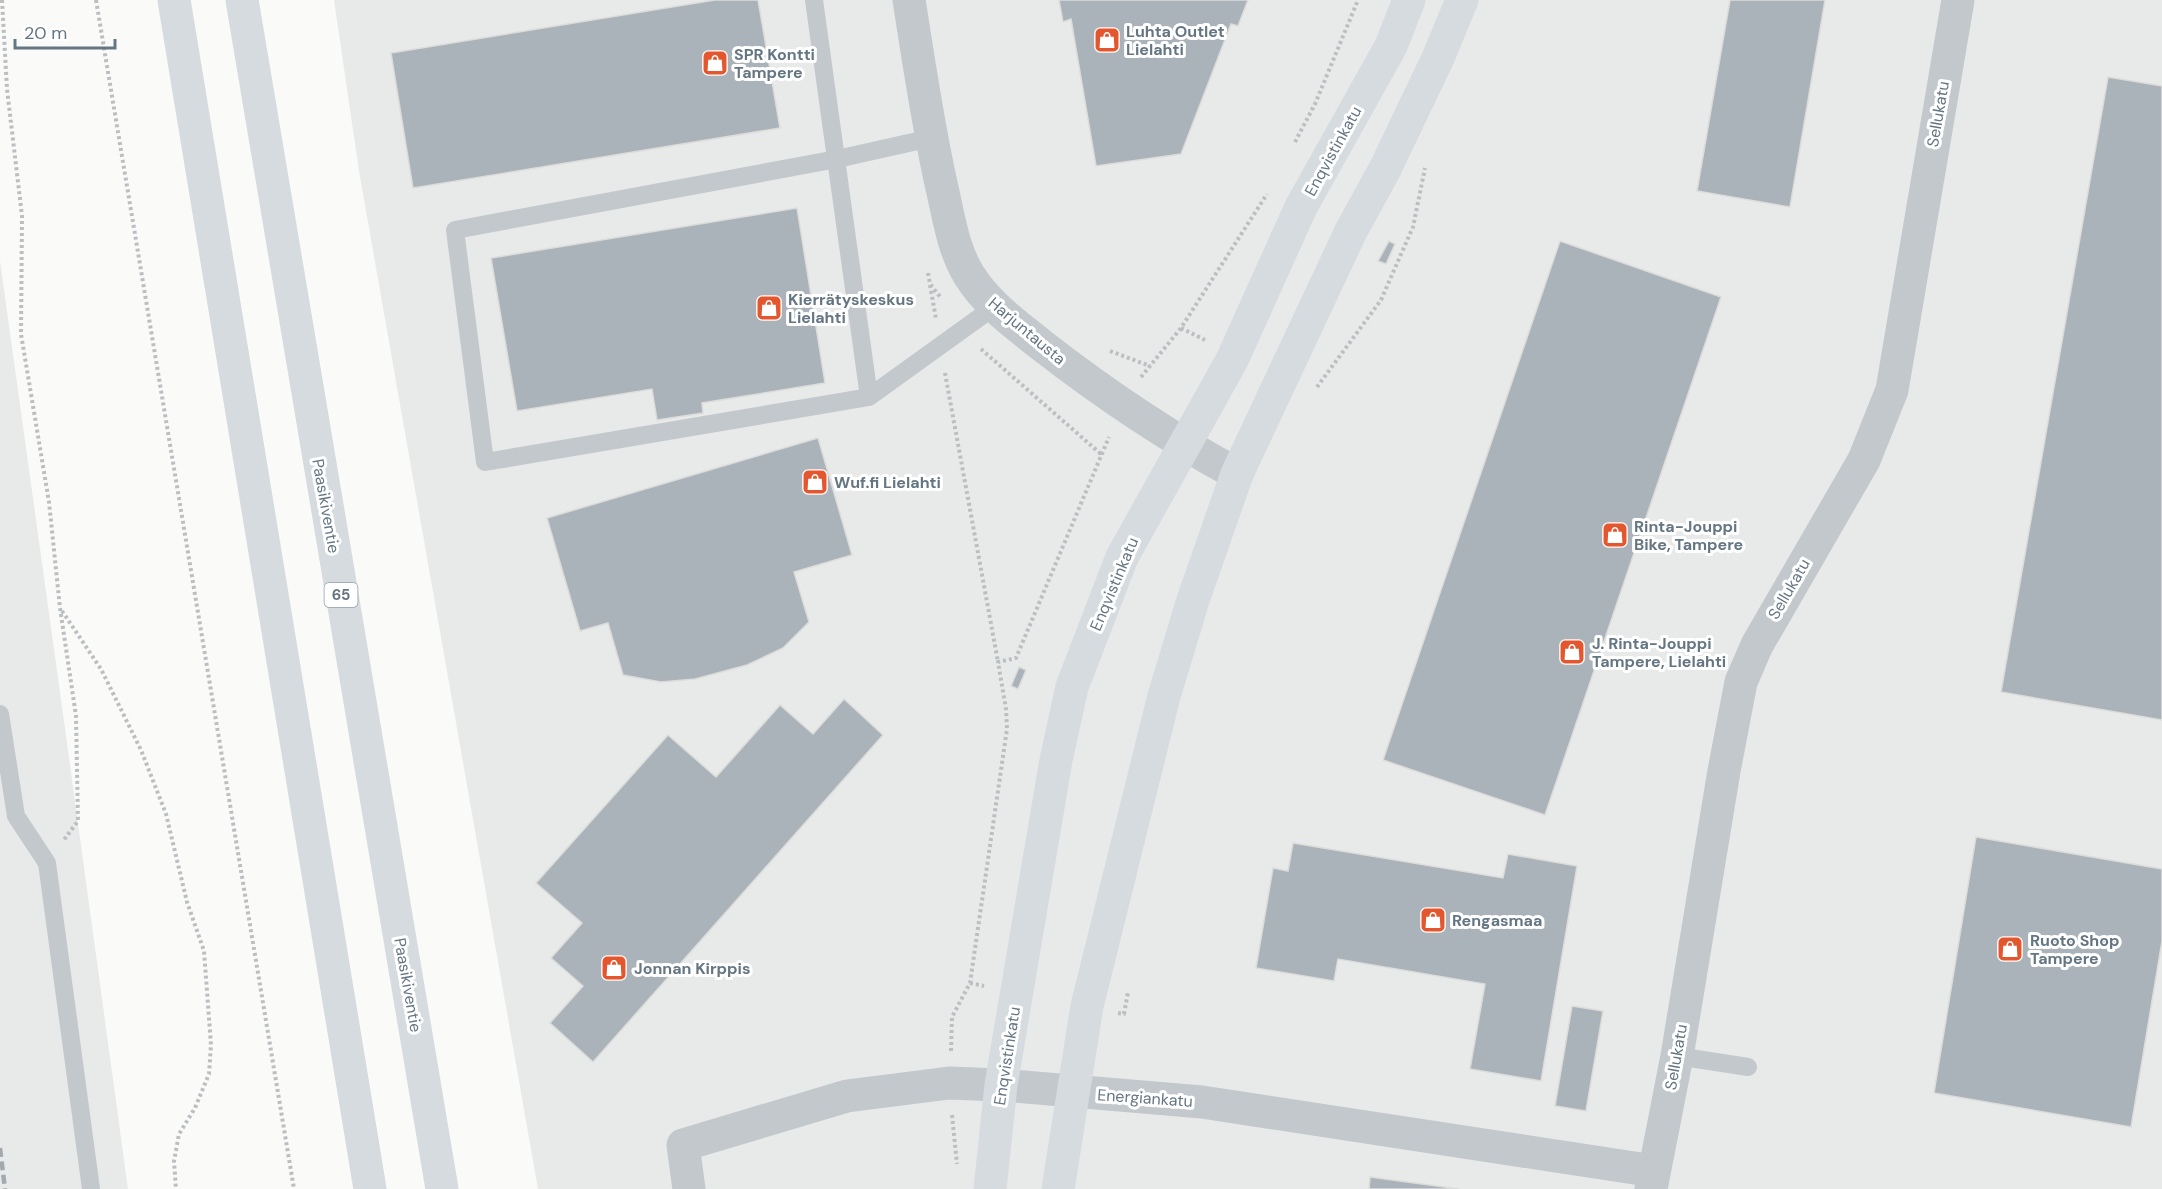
<svg xmlns="http://www.w3.org/2000/svg" width="2162" height="1189" viewBox="0 0 2162 1189" font-family="'DM Sans',sans-serif">
  <style>
    .built { fill: #e8e9e9 }
    .building { fill: #aab3b9; stroke: #dcdcda; stroke-width: 1.5 }
    .lines { fill: none; stroke-linecap: round; stroke-linejoin: round }
    .path { stroke: #bbbfc2; stroke-width: 4; stroke-dasharray: 3 3; stroke-linecap: butt }
    .service { stroke: #c3c8cc; stroke-width: 18 }
    .minor { stroke: #c3c8cc; stroke-width: 33 }
    .secondary { stroke: #d6dbdf; stroke-width: 33 }
    .trunk { stroke: #d6dbdf; stroke-width: 33 }
    .rail { stroke: #a2aab0; stroke-width: 4.5; stroke-dasharray: 9 4.5; stroke-linecap: butt }
    .labels { text-anchor: middle; dominant-baseline: central; stroke-width: 6; stroke-linejoin: round; paint-order: stroke }
    .shield { fill: #fff; stroke: #939fa8; stroke-width: 1.5 }
    .shield-label { font-size: 15px; font-weight: bold; fill: #657683 }
    .poi-label { font-size: 16px; font-weight: bold; fill: #657683; stroke: #fff; text-anchor: start }
    .street-label { font-size: 16px; fill: #657683; stroke: #fff }
  </style>
  <rect width="100%" height="100%" fill="#fafaf8"/>
  <path class="built" d="M334,0H2162V1189H538L359,171Z
    M0,261L64,721L128,1189H0Z"/>
  <path class="building" d="M715,0H758L780,128L413,188L391,53Z
    M1059,0H1248L1238,26L1231,24L1181,154L1096,166L1071,19L1063,22Z
    M1730,0H1825L1790,207L1697,191Z
    M2108,77L2162,86V720L2001,692Z
    M797,208L825,383L702,403L703,413L657,420L652,389L517,411L491,258Z
    M1389,241L1395,244L1386,264L1378,261Z
    M1560,241L1721,297L1545,815L1383,760Z
    M818,438L852,555L794,572L809,622L783,648L747,665L695,679L661,682L623,675L608,623L580,631L547,518Z
    M1019,667L1026,670L1018,689L1011,686Z
    M844,699L883,735L593,1062L550,1023L583,986L551,958L582,923L536,883L668,735L716,777L780,705L813,734Z
    M1976,837L2162,869V941L2131,1127L1934,1093Z
    M1293,843L1503,878L1508,854L1577,866L1541,1081L1470,1069L1485,984L1338,959L1334,981L1256,968L1273,868L1288,871Z
    M1572,1006L1603,1011L1586,1111L1555,1106Z
    M1370,1177L1459,1189H1369Z"/>
  <g class="lines">
    <path class="path" d="M2,0L7,89L22,216L21,334L49,502L60,608L76,716L78,821L63,841
      M96,0L294,1189
      M1295,142L1315,104L1358,0
      M928,273L930,284L941,298
      M930,285L936,319
      M1181,328L1205,340
      M981,349L1102,455
      M1110,351L1150,366
      M945,373L998,662
      M1141,377L1181,328L1267,194
      M1317,387L1381,300L1413,227L1425,168
      M62,611L101,669L141,750L166,814L187,902L204,951L211,1045L209,1074L195,1108L179,1134L174,1161L176,1189
      M970,983L984,986
      M1118,1013L1124,1014L1128,992
      M951,1051L952,1017L970,983L1007,729L1006,709L998,662L1016,658L1109,437
      M952,1115L957,1164"/>
    <path class="service" d="M814,0L869,397L994,307
      M869,397L485,462L455,230L837,159L931,138
      M0,714L16,816L47,863L91,1189
      M1677,1056L1748,1067"/>
    <path class="minor" d="M909,0C919,63 928,126 942,188C949,218 953,249 969,275C987,304 1014,323 1040,344C1103,393 1168,437 1237,474
      M689,1189L683,1145L847,1096L949,1083L1001,1085L1202,1102L1654,1171
      M1651,1189L1677,1056L1724,771L1741,682L1757,645L1864,460L1892,390L1958,0"/>
    <path class="secondary" d="M990,1189L1001,1085L1056,760L1072,687L1122,557L1232,360L1301,207L1391,46L1409,0
      M1058,1189L1087,1006L1164,696L1193,600L1237,474L1351,231L1385,169L1438,58L1462,0"/>
    <path class="trunk" d="M174,0L370,1189
      M242,0L442,1189"/>
    <path class="rail" d="M0,1148L5,1189"/>
  </g>
  <defs>
    <g id="shop-square" transform="scale(1.35)"><rect x="-9" y="-9" width="18" height="18" rx="4" fill="#e4572e" stroke="#fff"/><path d="M-5-2.5h2.3a2.7 3.5 0 0 1 5.4 0H5L5.5 6h-11ZM-1.5-2.5h3a1.5 2.3 0 0 0-3 0Z" fill="#fff"/></g>
  </defs>
  <g fill-rule="evenodd">
    <use href="#shop-square" x="1107" y="40"/>
    <use href="#shop-square" x="715" y="63"/>
    <use href="#shop-square" x="769" y="308"/>
    <use href="#shop-square" x="815" y="482"/>
    <use href="#shop-square" x="1615" y="535"/>
    <use href="#shop-square" x="1572" y="652"/>
    <use href="#shop-square" x="1433" y="920"/>
    <use href="#shop-square" x="2010" y="949"/>
    <use href="#shop-square" x="614" y="968"/>
  </g>
  <g class="labels">
    <rect class="shield" x="324.5" y="583" width="33" height="24" rx="4.5"/>
    <g class="shield-label">
      <text x="341" y="595">65</text>
    </g>
    <g class="poi-label">
      <text x="1126" y="31">Luhta Outlet<tspan x="1126" dy="18">Lielahti</tspan></text>
      <text x="734" y="54">SPR Kontti<tspan x="734" dy="18">Tampere</tspan></text>
      <text x="788" y="299">Kierrätyskeskus<tspan x="788" dy="18">Lielahti</tspan></text>
      <text x="834" y="482">Wuf.fi Lielahti</text>
      <text x="1634" y="526">Rinta-Jouppi<tspan x="1634" dy="18">Bike, Tampere</tspan></text>
      <text x="1592" y="643">J. Rinta-Jouppi<tspan x="1592" dy="18">Tampere, Lielahti</tspan></text>
      <text x="1452" y="920">Rengasmaa</text>
      <text x="2030" y="940">Ruoto Shop<tspan x="2030" dy="18">Tampere</tspan></text>
      <text x="634" y="968">Jonnan Kirppis</text>
    </g>
    <g class="street-label">
      <text transform="translate(1938 114) rotate(-80)">Sellukatu</text>
      <text transform="translate(1333 151) rotate(-61)">Enqvistinkatu</text>
      <text transform="translate(1027 331) rotate(40)">Harjuntausta</text>
      <text transform="translate(326 506) rotate(80)">Paasikiventie</text>
      <text transform="translate(1114 584) rotate(-67)">Enqvistinkatu</text>
      <text transform="translate(1789 589) rotate(-60)">Sellukatu</text>
      <text transform="translate(408 985) rotate(80)">Paasikiventie</text>
      <text transform="translate(1007 1056) rotate(-81)">Enqvistinkatu</text>
      <text transform="translate(1676 1057) rotate(-80)">Sellukatu</text>
      <text transform="translate(1145 1098) rotate(4)">Energiankatu</text>
    </g>
  </g>
  <path d="M15 39v9h100v-9" fill="none" stroke="#657683" stroke-width="3"/>
  <text x="24" y="39" font-size="18" fill="#657683" stroke="#ffffff" stroke-width="4.5" paint-order="stroke">20 m</text>
</svg>
